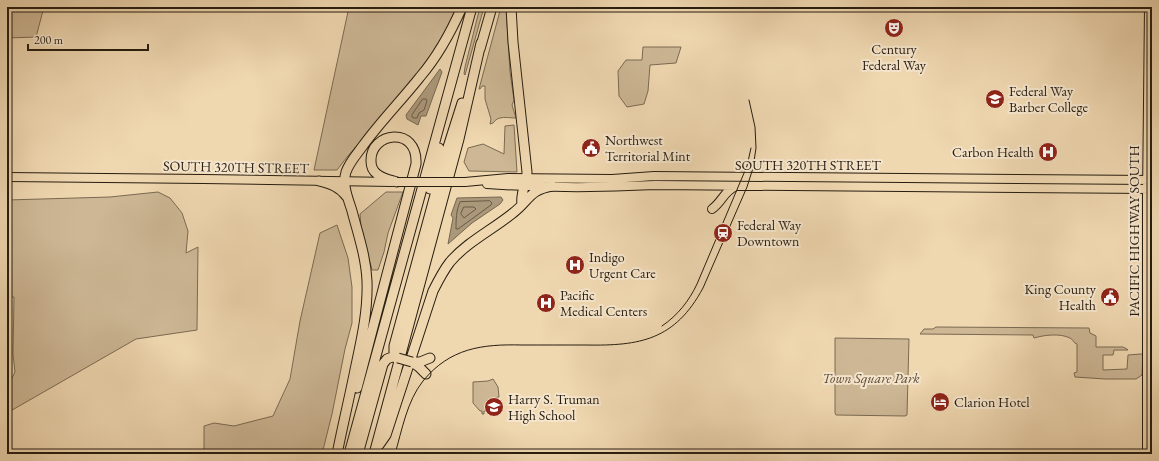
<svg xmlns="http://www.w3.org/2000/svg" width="1159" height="461" viewBox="0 0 1159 461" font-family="'EB Garamond',serif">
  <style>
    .green { fill: #cdb795; stroke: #7a6a52 }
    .water { fill: #ab987a; stroke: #766750 }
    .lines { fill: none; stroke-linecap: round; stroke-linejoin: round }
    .shore { stroke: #695a45; stroke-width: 1 }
    .major-casing { stroke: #271d10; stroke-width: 10 }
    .highway-casing { stroke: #271d10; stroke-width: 11 }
    .major { stroke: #efd7b0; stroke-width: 8 }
    .highway { stroke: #efd7b0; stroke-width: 9 }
    .tram { stroke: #271d10; stroke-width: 1 }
    .major-bridge-casing { stroke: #271d10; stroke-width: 10; stroke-linecap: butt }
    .highway-bridge-casing { stroke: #271d10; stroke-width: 11; stroke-linecap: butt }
    .major-bridge { stroke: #efd7b0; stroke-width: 8 }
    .highway-bridge { stroke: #efd7b0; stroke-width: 9 }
    .labels { text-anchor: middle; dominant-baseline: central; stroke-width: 4; stroke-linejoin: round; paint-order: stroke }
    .poi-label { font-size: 14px; fill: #271d10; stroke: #f5e5cc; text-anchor: start }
    .street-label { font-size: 14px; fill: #271d10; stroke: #f5e5cc }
    .park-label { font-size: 14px; font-style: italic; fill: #594b38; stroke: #f5e5cc }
  </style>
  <rect width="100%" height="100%" fill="#efd7b0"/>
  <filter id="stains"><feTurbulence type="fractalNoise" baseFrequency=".005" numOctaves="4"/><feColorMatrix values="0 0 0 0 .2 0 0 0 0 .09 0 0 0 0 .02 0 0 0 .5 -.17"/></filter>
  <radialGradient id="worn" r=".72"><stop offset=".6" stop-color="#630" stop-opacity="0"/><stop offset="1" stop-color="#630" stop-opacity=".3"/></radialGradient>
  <path class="green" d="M7,7H44L36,37L7,38Z
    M349,7H456C437,63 385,113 347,157L337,170H314Z
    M480,7H484L465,75L464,74L465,67Z
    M501,7H506L510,72L514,100L512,105L516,118C508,118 498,115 493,123L490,124L491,119L485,99V86H482L480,89H479Z
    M643,47H681L676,63L650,65L648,91L644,104L627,107L619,96L618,71L626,60H642Z
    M514,125L517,172L469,171L464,162L468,148L483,144L504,154L505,126Z
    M158,192L170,198L182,213L188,231L186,253L198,247L197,330L136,339L7,413V388L15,372L13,354L14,297H7V200L110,197Z
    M386,192H403L388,233L384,252L378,270H372L361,227L360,214Z
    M337,225L348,258L352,287V323L345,349L332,414L322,454H204V426L214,423L234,426L273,416L290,379L300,321L320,233Z
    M936,327L1089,328L1090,333L1096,336V347H1123L1127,349L1128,350H1114L1113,355H1103V370L1127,369L1128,355L1141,354H1143L1142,375L1136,379H1105L1075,377L1074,373L1077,372V344C1073,343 1074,340 1070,338C1060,333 1044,335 1034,338L1033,335L920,334L924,329H933Z
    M835,338L909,339L907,415L905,416L836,415L835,413Z
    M493,379L498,387L499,397L494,398V400L486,411H484V414H482V411H480L473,403V382L488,381Z"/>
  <path class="water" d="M440,69L442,72L426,116H421L418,125L407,119L406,115Z
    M501,197L503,200L500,204L472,223L448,244L453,218L451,215L457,198Z"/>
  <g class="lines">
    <path class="shore" d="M423,99H426L427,101L424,110L419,113L417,118H414L412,117V115Z
      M490,201L492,203L491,205L458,229H456C456,220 456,211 460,202Z
      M464,207H474L476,209L464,218L461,214Z"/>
    <g class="major-casing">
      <path id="major" d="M7,177L203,179L392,182
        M465,182L508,178L612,179L654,176L1152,180
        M487,184C543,188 599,188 655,185L1152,189
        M712,209C723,201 723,192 736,186
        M1147,454V197L1149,7"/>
    </g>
    <g class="highway-casing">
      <path id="highway" d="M511,7L513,42L527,172C527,183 520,193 522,204
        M480,49L492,7
        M319,181C331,184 340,187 347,197
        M430,189L439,148
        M398,358L394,352V346L448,147L462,103
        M412,362L419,367L426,374
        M412,362H420L430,358
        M357,388L416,164C418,125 370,132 371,161C371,166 373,171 377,174C383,179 390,180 397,182
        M379,445L386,435L433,291C438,281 443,271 450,262C467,242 492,230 513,213C529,201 529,190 552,186
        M337,454C343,424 350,395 356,365C362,337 368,310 367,281C366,257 358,234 352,211C348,198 342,185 346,172C349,163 356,155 362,147C380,122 401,101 420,77C438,56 451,32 462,7
        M349,454L472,7
        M358,454L383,364L387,359L392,357L398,358
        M374,454L459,139L481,43"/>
    </g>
    <use href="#major" class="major"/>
    <use href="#highway" class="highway"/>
    <path class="tram" d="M662,326C678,315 689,301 697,284L747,166L751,148
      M395,454C402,430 407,401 423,381C450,348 482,344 522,345C543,345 564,345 586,345C640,346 675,340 703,288L747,187L753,168L756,148L755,127L749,100"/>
    <g class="major-bridge-casing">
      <path id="major-bridge" d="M397,182H465"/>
    </g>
    <g class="highway-bridge-casing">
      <path id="highway-bridge" d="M398,358L412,362"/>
    </g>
    <use href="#major-bridge" class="major-bridge"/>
    <use href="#highway-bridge" class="highway-bridge"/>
  </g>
  <defs>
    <g id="theatre-disc" transform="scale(1)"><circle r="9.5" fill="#8f2418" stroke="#f5e5cc"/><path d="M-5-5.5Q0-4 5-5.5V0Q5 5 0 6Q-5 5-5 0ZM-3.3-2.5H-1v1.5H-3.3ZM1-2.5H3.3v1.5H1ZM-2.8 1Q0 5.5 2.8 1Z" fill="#fff"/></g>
    <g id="university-disc" transform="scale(1)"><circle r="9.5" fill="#8f2418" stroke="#f5e5cc"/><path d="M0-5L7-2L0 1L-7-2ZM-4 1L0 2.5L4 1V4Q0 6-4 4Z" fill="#fff"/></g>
    <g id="civic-disc" transform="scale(1)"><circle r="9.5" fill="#8f2418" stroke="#f5e5cc"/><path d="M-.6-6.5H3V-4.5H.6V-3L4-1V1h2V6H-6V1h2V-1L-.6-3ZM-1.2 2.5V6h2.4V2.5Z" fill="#fff"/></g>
    <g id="hospital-disc" transform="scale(1)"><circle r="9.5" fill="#8f2418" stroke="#f5e5cc"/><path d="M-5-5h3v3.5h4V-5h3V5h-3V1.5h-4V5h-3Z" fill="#fff"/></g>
    <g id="station-disc" transform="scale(1)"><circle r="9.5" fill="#8f2418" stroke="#f5e5cc"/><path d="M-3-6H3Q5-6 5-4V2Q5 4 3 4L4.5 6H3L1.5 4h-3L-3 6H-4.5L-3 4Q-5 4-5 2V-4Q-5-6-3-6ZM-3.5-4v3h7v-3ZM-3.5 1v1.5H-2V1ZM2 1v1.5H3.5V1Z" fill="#fff"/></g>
    <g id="hotel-disc" transform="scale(1)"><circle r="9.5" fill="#8f2418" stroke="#f5e5cc"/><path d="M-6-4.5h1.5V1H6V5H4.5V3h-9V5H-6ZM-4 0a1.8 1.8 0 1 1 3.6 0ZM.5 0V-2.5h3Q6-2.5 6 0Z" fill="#fff"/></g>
    <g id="school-disc" transform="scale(1)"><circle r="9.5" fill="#8f2418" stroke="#f5e5cc"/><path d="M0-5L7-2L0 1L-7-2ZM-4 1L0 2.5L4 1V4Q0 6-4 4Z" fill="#fff"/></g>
  </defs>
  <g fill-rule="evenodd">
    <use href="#theatre-disc" x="894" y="28"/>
    <use href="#university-disc" x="995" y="99"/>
    <use href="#civic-disc" x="591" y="148"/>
    <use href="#hospital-disc" x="1048" y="152"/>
    <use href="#station-disc" x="723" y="233"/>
    <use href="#hospital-disc" x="575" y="265"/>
    <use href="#civic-disc" x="1110" y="297"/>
    <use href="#hospital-disc" x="546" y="303"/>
    <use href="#hotel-disc" x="940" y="402"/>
    <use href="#school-disc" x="494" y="407"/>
  </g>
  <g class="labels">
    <g class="poi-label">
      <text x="894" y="49" text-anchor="middle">Century<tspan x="894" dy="16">Federal Way</tspan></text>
      <text x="1009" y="91">Federal Way<tspan x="1009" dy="16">Barber College</tspan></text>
      <text x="605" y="140">Northwest<tspan x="605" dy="16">Territorial Mint</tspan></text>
      <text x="1034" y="152" text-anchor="end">Carbon Health</text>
      <text x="737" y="225">Federal Way<tspan x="737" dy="16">Downtown</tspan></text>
      <text x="589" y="257">Indigo<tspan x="589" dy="16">Urgent Care</tspan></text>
      <text x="1096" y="289" text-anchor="end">King County<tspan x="1096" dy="16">Health</tspan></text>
      <text x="560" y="295">Pacific<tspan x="560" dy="16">Medical Centers</tspan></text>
      <text x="508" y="399">Harry S. Truman<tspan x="508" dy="16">High School</tspan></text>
      <text x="954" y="402">Clarion Hotel</text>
    </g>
    <g class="street-label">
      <text x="808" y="165">SOUTH 320TH STREET</text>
      <text transform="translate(236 167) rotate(1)">SOUTH 320TH STREET</text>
      <text transform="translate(1134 231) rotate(-90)">PACIFIC HIGHWAY SOUTH</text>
    </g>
    <g class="park-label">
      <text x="871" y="378">Town Square Park</text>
    </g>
  </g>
  <rect width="1159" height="461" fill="none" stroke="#efd7b0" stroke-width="24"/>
  <rect x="8" y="8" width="1143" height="445" fill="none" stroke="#271d10" stroke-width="2"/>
  <rect x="12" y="12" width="1135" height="437" fill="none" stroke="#271d10"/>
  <path d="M28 44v6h120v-6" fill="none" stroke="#271d10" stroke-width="2"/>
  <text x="34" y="44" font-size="12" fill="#271d10" stroke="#f5e5cc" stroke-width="3" paint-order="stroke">200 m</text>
  <rect width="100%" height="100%" filter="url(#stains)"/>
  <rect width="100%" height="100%" fill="url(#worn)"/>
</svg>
